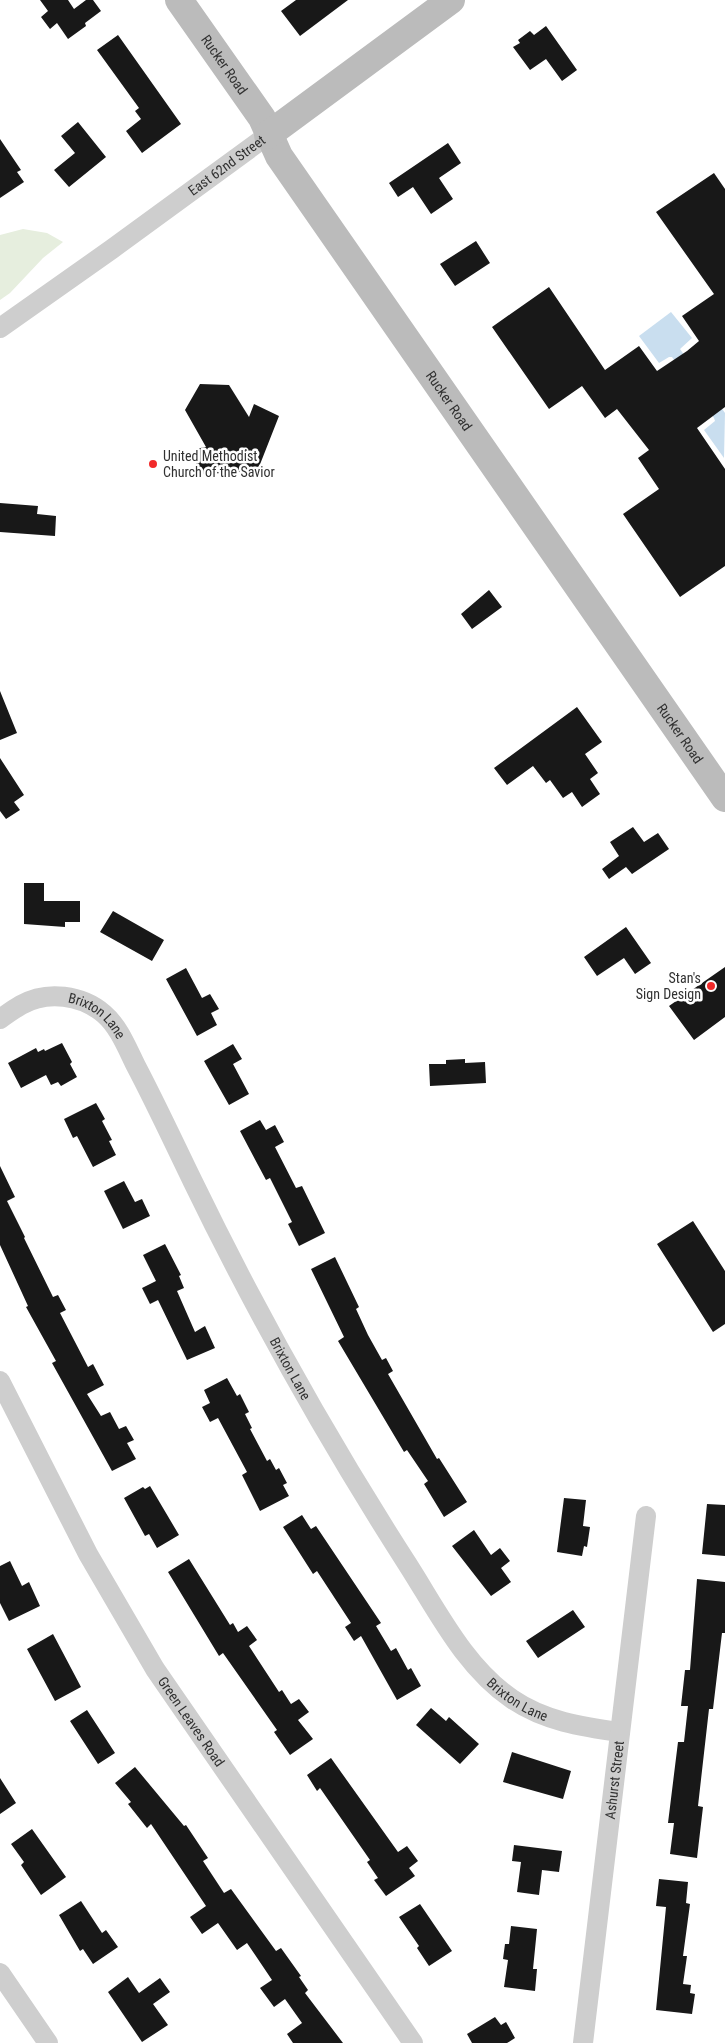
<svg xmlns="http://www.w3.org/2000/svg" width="725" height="2043" viewBox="0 0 725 2043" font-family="'Roboto Condensed',sans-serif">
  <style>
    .green { fill: #e6eede }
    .water { fill: #c9deef }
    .building { fill: #181818 }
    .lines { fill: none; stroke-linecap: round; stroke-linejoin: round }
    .street { stroke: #cecece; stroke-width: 20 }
    .secondary { stroke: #bbb; stroke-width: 28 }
    .poi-dot { fill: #f12a2a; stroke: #fff; stroke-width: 2 }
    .labels { text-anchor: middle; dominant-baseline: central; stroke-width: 5; stroke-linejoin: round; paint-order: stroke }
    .street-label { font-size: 14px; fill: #313131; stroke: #fff }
    .poi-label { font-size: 14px; fill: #313131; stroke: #fff; text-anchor: start }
  </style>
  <rect width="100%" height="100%" fill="#fff"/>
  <path class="green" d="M23,229L47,233L63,242L43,258L10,293L0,300V235Z"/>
  <path class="water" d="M671,312L692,338L680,349L725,413L724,458L704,430L715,421L714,418L672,357H669L659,363L639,336Z"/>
  <path class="building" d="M40,0H68L74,9L86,0H93L101,11L85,23L86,26L68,39L57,23L50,29L41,17L48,11Z
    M296,0H348L300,36L281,11Z
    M546,26L577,70L562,81L546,59L530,70L513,47L520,43L518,40L530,31L534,35Z
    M118,35L181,124L142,153L126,131L141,119L135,111L139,108L97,50Z
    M78,122L106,157L69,187L54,170L75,153L61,136Z
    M0,139L21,170L17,172L24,182L0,198Z
    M448,143L461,163L439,178L453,199L431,214L413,187L398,197L389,183Z
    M714,173L725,189V407L697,428L725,469V566L680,597L623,514L659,489L638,458L649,450L617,409L605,418L582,386L549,409L492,327L549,287L605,370L639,346L657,371L687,351L699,341L682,316L714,294L656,212Z
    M476,241L490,263L455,286L440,264Z
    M200,384L229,385L249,417L254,404L279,416L257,472L197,474L195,449L206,447L185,410Z
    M0,503L38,506L37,514L56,516L55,536L0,532Z
    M489,590L502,607L472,629L461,614Z
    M0,691L17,733L0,740Z
    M577,707L602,742L585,754L598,773L590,779L600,794L582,807L572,792L563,798L550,780L546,783L533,766L507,785L494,768Z
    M0,758L24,795L14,802L20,810L6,819L0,811Z
    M633,827L644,842L658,833L669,849L632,874L626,867L609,879L602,869L619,856L610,842Z
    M24,883H44V901H80V922H65V927L24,924Z
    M113,911L164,940L152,961L100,932Z
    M626,927L651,963L635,974L624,958L597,976L584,957Z
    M725,967V1017L694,1040L669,1006Z
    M186,968L202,998L210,994L219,1009L211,1013L217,1025L197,1036L166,979Z
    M62,1043L72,1062L70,1064L77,1077L61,1086L58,1082L51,1085L46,1075L21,1088L8,1063L36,1048L38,1052L44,1049L45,1051Z
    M233,1044L242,1059L233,1064L249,1094L229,1105L204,1061Z
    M465,1059V1063L485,1062L486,1083L430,1086L429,1064H446V1060Z
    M96,1103L105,1119L102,1121L112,1140L109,1141L116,1155L93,1167L77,1136L73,1138L64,1119Z
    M260,1120L266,1130L275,1125L284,1142L275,1147L296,1188L302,1186L325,1233L299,1246L288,1224L292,1222L270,1178L266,1180L240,1131Z
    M0,1166L15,1197L7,1201L25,1237L24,1238L53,1297L58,1295L66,1310L60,1313L88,1367L93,1364L104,1385L87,1394L101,1416L110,1412L119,1429L126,1426L134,1440L127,1443L136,1459L112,1471L52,1363L56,1361L26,1307L28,1306L0,1245Z
    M124,1181L135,1202L142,1199L150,1216L123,1229L104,1191Z
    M693,1221L725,1271V1324L713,1332L657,1244Z
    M165,1244L181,1275L179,1276L184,1288L177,1291L195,1332L205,1326L215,1348L187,1360L158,1300L150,1304L142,1288L156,1281L143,1255Z
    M335,1257L359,1307L356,1309L368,1335L382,1360L386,1358L393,1371L388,1374L437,1459L439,1458L467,1502L444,1517L424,1484L428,1481L407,1450L404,1452L338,1341L344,1337L311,1269Z
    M227,1378L237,1396L240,1394L249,1412L245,1414L252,1428L250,1429L267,1461L270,1459L276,1470L279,1468L287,1483L283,1485L289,1496L260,1511L242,1475L247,1472L218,1418L210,1422L202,1407L210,1403L204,1390Z
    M150,1486L179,1535L157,1548L149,1534L145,1536L124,1498L143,1487L145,1489Z
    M564,1498L586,1500L583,1526L590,1527L587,1547L584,1546L582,1556L557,1552Z
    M707,1504L725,1505V1556L702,1554Z
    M302,1515L311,1529L316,1526L381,1623L376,1626L391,1651L396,1648L408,1670L411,1668L421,1686L397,1700L361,1636L354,1641L345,1627L351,1623L317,1571L313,1574L283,1527Z
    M474,1530L491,1555L500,1548L510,1561L501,1568L511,1582L491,1596L452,1546Z
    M189,1559L230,1625L233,1623L238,1632L247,1626L257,1640L249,1646L279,1692L282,1690L291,1704L299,1699L309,1712L298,1720L313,1739L290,1755L274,1732L277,1730L223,1653L219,1656L168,1572Z
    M10,1561L22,1586L29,1582L40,1606L9,1621L0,1603V1566Z
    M697,1579L725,1582V1633H722L713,1709H709L698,1806L703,1807L697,1858L670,1854L674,1823H668L678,1742H684L688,1706H681L685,1670H690Z
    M573,1610L585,1627L538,1658L526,1641Z
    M53,1634L81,1687L55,1701L27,1649Z
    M431,1708L446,1721L449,1717L479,1744L460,1764L416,1725Z
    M87,1710L115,1753L98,1764L70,1721Z
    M512,1752L571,1771L563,1799L503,1782Z
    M331,1758L398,1852L407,1846L418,1861L409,1868L415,1876L386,1896L374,1880L378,1878L367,1862L370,1860L320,1788L317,1791L307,1775Z
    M135,1767L184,1826L186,1825L208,1858L203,1861L224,1893L231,1889L276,1951L281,1948L301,1976L299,1977L308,1990L305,1993L343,2043H293L287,2034L302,2023L285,1999L274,2007L260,1988L272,1980L247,1943L237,1950L218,1923L202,1934L190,1917L206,1906L151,1824L147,1828L128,1804L131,1802L115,1783Z
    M0,1778L16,1803L0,1814Z
    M32,1829L66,1877L41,1895L21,1865L24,1862L11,1844Z
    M514,1845L562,1851L559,1872L542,1870L539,1895L517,1892L521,1862L512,1861Z
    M659,1879L688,1882L686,1903L690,1904L683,1956H687L683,1984L691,1985L690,1993L695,1994L692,2014L656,2010L666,1907L656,1906Z
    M81,1901L102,1933L106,1930L118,1947L93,1964L83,1949L80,1951L59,1915Z
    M420,1904L452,1951L429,1966L417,1948L419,1946L399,1917Z
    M511,1926L537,1929L533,1969H537L535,1991L504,1987L508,1960L503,1959L505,1944H509Z
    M128,1977L139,1993L160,1978L170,1992L153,2004L168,2025L142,2042L108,1992Z
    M495,2017L501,2025L506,2022L515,2038L507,2043H472L467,2034Z"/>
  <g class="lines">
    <g class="street">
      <path id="s1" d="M0,328L112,249L268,135"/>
      <path id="s2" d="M0,1019C7,1014 14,1009 21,1005C47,990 82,995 104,1014C119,1027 127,1048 136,1066C156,1104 174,1143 193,1182C257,1314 329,1442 408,1565C438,1612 465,1667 512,1699C544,1721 582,1727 620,1732"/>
      <path id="s3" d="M0,1381L88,1554L155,1669L413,2043"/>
      <path d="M0,1973L48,2043"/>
      <path id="s4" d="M583,2043L646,1516"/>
    </g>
    <g class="secondary">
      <path id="s5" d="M179,0L262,118L279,156L725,798"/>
      <path d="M268,135L451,0"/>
    </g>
  </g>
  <g class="poi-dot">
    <circle cx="153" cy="464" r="5"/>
    <circle cx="711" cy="986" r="5"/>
  </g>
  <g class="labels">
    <g class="street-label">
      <text stroke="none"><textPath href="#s5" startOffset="79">Rucker Road</textPath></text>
      <text stroke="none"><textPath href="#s1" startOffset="279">East 62nd Street</textPath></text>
      <text stroke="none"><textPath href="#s5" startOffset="484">Rucker Road</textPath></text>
      <text stroke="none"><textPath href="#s5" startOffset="889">Rucker Road</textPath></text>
      <text stroke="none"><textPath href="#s2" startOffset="109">Brixton Lane</textPath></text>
      <text stroke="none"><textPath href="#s2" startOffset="515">Brixton Lane</textPath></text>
      <text stroke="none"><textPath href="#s2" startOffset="920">Brixton Lane</textPath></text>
      <text stroke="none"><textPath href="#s3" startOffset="391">Green Leaves Road</textPath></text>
      <text stroke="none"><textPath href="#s4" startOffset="265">Ashurst Street</textPath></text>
    </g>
    <g class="poi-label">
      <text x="163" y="456">United Methodist<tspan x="163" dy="16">Church of the Savior</tspan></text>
      <text x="701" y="978" text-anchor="end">Stan's<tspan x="701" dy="16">Sign Design</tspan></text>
    </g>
  </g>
</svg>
